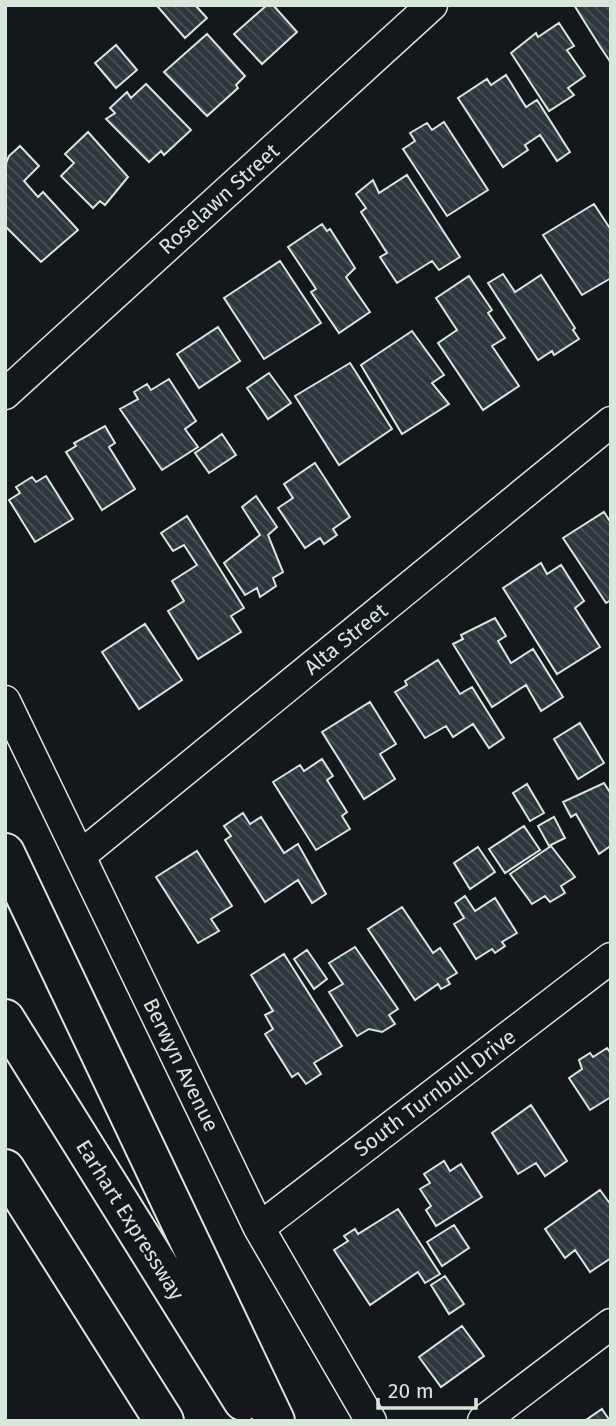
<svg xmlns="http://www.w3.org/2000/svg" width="616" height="1426" viewBox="0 0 616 1426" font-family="'Fira Sans',sans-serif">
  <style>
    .building { fill: url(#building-back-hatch); stroke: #d8e6dc; stroke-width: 2 }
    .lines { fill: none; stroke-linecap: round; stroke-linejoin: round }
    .street-casing { stroke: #d8e6dc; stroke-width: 33 }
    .highway-casing { stroke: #d8e6dc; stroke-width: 42 }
    .street { stroke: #14181c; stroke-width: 30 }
    .highway { stroke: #14181c; stroke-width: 38 }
    .labels { text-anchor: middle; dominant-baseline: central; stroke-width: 5; stroke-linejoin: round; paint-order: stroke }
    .street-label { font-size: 21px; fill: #d8e6dc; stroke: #14181c }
  </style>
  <defs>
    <pattern id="building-back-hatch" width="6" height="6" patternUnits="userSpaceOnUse" patternTransform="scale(1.75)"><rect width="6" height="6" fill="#2c363c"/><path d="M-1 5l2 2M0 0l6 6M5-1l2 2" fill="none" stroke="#4a5358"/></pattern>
  </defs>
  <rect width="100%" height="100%" fill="#14181c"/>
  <path class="building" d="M160,5H195L207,18L185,38L158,7Z
    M267,5H273L297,32L262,64L234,34Z
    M574,5H611V63L599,45Z
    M559,23L574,46L567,50L585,76L568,88L574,95L549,111L511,53L536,33L538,37Z
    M207,34L245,76L236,85L238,88L207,116L164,72Z
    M116,45L137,70L116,88L95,63Z
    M506,75L526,107L537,100L570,152L557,161L540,135L525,145L528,150L503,167L458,98L487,79L491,85Z
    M146,84L191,130L164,155L161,151L149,162L106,119L115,113L110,108L127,92L131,98Z
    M444,122L488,190L447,216L403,149L415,141L410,133L427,123L432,130Z
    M88,132L128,177L105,205L100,201L93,208L61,176L74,163L65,154Z
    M20,146L39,166L24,181L38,197L43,192L78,230L41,262L5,226V166L9,156Z
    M407,175L460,257L439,270L432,261L397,283L380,257L387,253L361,212L366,208L356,194L373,180L379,193Z
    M594,204L611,230V278L582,295L543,235Z
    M322,224L327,231L330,229L355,268L346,277L370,312L339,333L311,292L316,289L288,247Z
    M280,261L321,323L264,359L224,298Z
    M503,274L515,292L541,275L575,328L573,330L579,339L554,355L552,351L538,360L488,283Z
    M469,276L492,310L488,313L505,338L492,346L519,386L483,410L438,343L457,330L436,298Z
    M218,327L240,361L199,388L177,354Z
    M412,331L444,375L432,383L449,404L402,434L361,365Z
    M350,363L392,429L339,465L295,396Z
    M269,373L291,403L268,419L247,388Z
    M169,379L196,421L185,429L198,447L162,470L120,409L138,399L134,392L147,384L151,390Z
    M105,426L115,443L109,447L135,489L102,510L66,452L76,446L74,443Z
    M222,434L236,455L209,473L195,453Z
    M315,463L350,517L333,529L337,535L324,544L320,538L305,548L278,508L293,498L284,484Z
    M46,476L73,519L35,542L9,500L20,493L16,487L32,477L36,482Z
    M256,496L277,527L268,535L283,572L273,578L276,586L260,597L257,588L245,595L224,563L260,535L242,507Z
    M604,512L611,523V600L606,603L563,538Z
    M187,516L244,608L231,616L241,632L198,659L168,611L184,601L172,581L197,565L184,545L173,551L161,533Z
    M541,563L547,574L561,565L584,601L575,608L600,647L557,674L503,588Z
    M495,618L506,636L498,641L511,663L533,649L563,697L541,711L526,685L492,707L453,644L463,639L461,635Z
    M145,624L182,680L139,709L102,652Z
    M438,660L460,694L472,687L504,738L489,748L473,724L453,737L446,726L425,738L395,692L407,685L405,681Z
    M370,702L396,744L380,754L395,779L364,799L322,732Z
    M580,723L604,763L578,779L554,739Z
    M322,759L333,776L327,780L347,812L342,816L350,829L316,850L273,782L300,765L304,771Z
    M604,783L611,794V849L609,847L599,854L576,814L571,817L563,802Z
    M527,784L544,813L530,821L513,793Z
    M243,813L250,824L261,817L284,853L298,844L326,894L312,903L298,880L265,902L225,840L231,836L224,826Z
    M554,817L565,838L549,846L538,826Z
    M524,826L540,850L505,873L489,849Z
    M551,846L575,877L561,886L565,893L550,902L545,896L532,904L510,874Z
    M478,847L495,872L470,889L454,863Z
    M197,851L232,906L211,919L219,931L198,943L156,877Z
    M465,896L475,911L495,898L517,933L502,942L505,946L495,953L492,949L476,959L454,924L464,918L455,903Z
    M402,907L433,953L440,948L457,973L447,979L450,984L441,989L438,984L415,1000L368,929Z
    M355,947L398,1009L389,1015L395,1024L382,1032L369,1029L357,1036L329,992L343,984L329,963Z
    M307,950L327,979L314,989L294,959Z
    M284,954L342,1046L314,1063L321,1074L306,1084L298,1073L292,1077L265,1034L273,1029L265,1015L273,1011L251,975Z
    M607,1048L611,1054V1097L590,1110L569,1078L582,1069L579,1060L590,1053L593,1057Z
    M531,1105L567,1161L545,1176L536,1163L518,1174L492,1133Z
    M444,1161L450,1171L461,1164L482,1197L436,1226L426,1210L431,1206L420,1189L430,1183L424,1174Z
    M600,1190L611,1205V1258L590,1272L575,1250L565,1258L545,1229Z
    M398,1209L440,1274L425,1283L418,1272L370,1305L334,1250L348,1241L344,1236L355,1229L358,1234Z
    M454,1225L469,1248L442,1266L427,1242Z
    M445,1276L464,1304L449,1314L431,1285Z
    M462,1326L484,1356L441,1387L419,1357Z
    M602,1409L610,1421L586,1420Z"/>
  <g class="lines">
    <g class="street-casing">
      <path id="street" d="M5,394L432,5
        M5,701L259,1228L371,1421
        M80,856L611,422
        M259,1228L611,958
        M483,1421L611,1324"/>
    </g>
    <g class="highway-casing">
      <path id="highway" d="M5,853L275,1421
        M5,1019L243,1401
        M5,1169L164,1421"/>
    </g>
    <use href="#street" class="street"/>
    <use href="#highway" class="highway"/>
  </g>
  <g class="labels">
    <g class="street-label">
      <text transform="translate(219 199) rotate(-42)">Roselawn Street</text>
      <text transform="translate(346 639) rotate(-39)">Alta Street</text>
      <text transform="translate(181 1065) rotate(64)">Berwyn Avenue</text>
      <text transform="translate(435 1093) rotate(-37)">South Turnbull Drive</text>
      <text transform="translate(130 1220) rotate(58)">Earhart Expressway</text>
    </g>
  </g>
  <rect width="616" height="1426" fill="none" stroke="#d8e6dc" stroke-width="14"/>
  <path d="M378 1398v10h98v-10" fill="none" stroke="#d8e6dc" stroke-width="3.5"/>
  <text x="388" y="1398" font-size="21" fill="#d8e6dc" stroke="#14181c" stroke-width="5" paint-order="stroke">20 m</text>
</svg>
